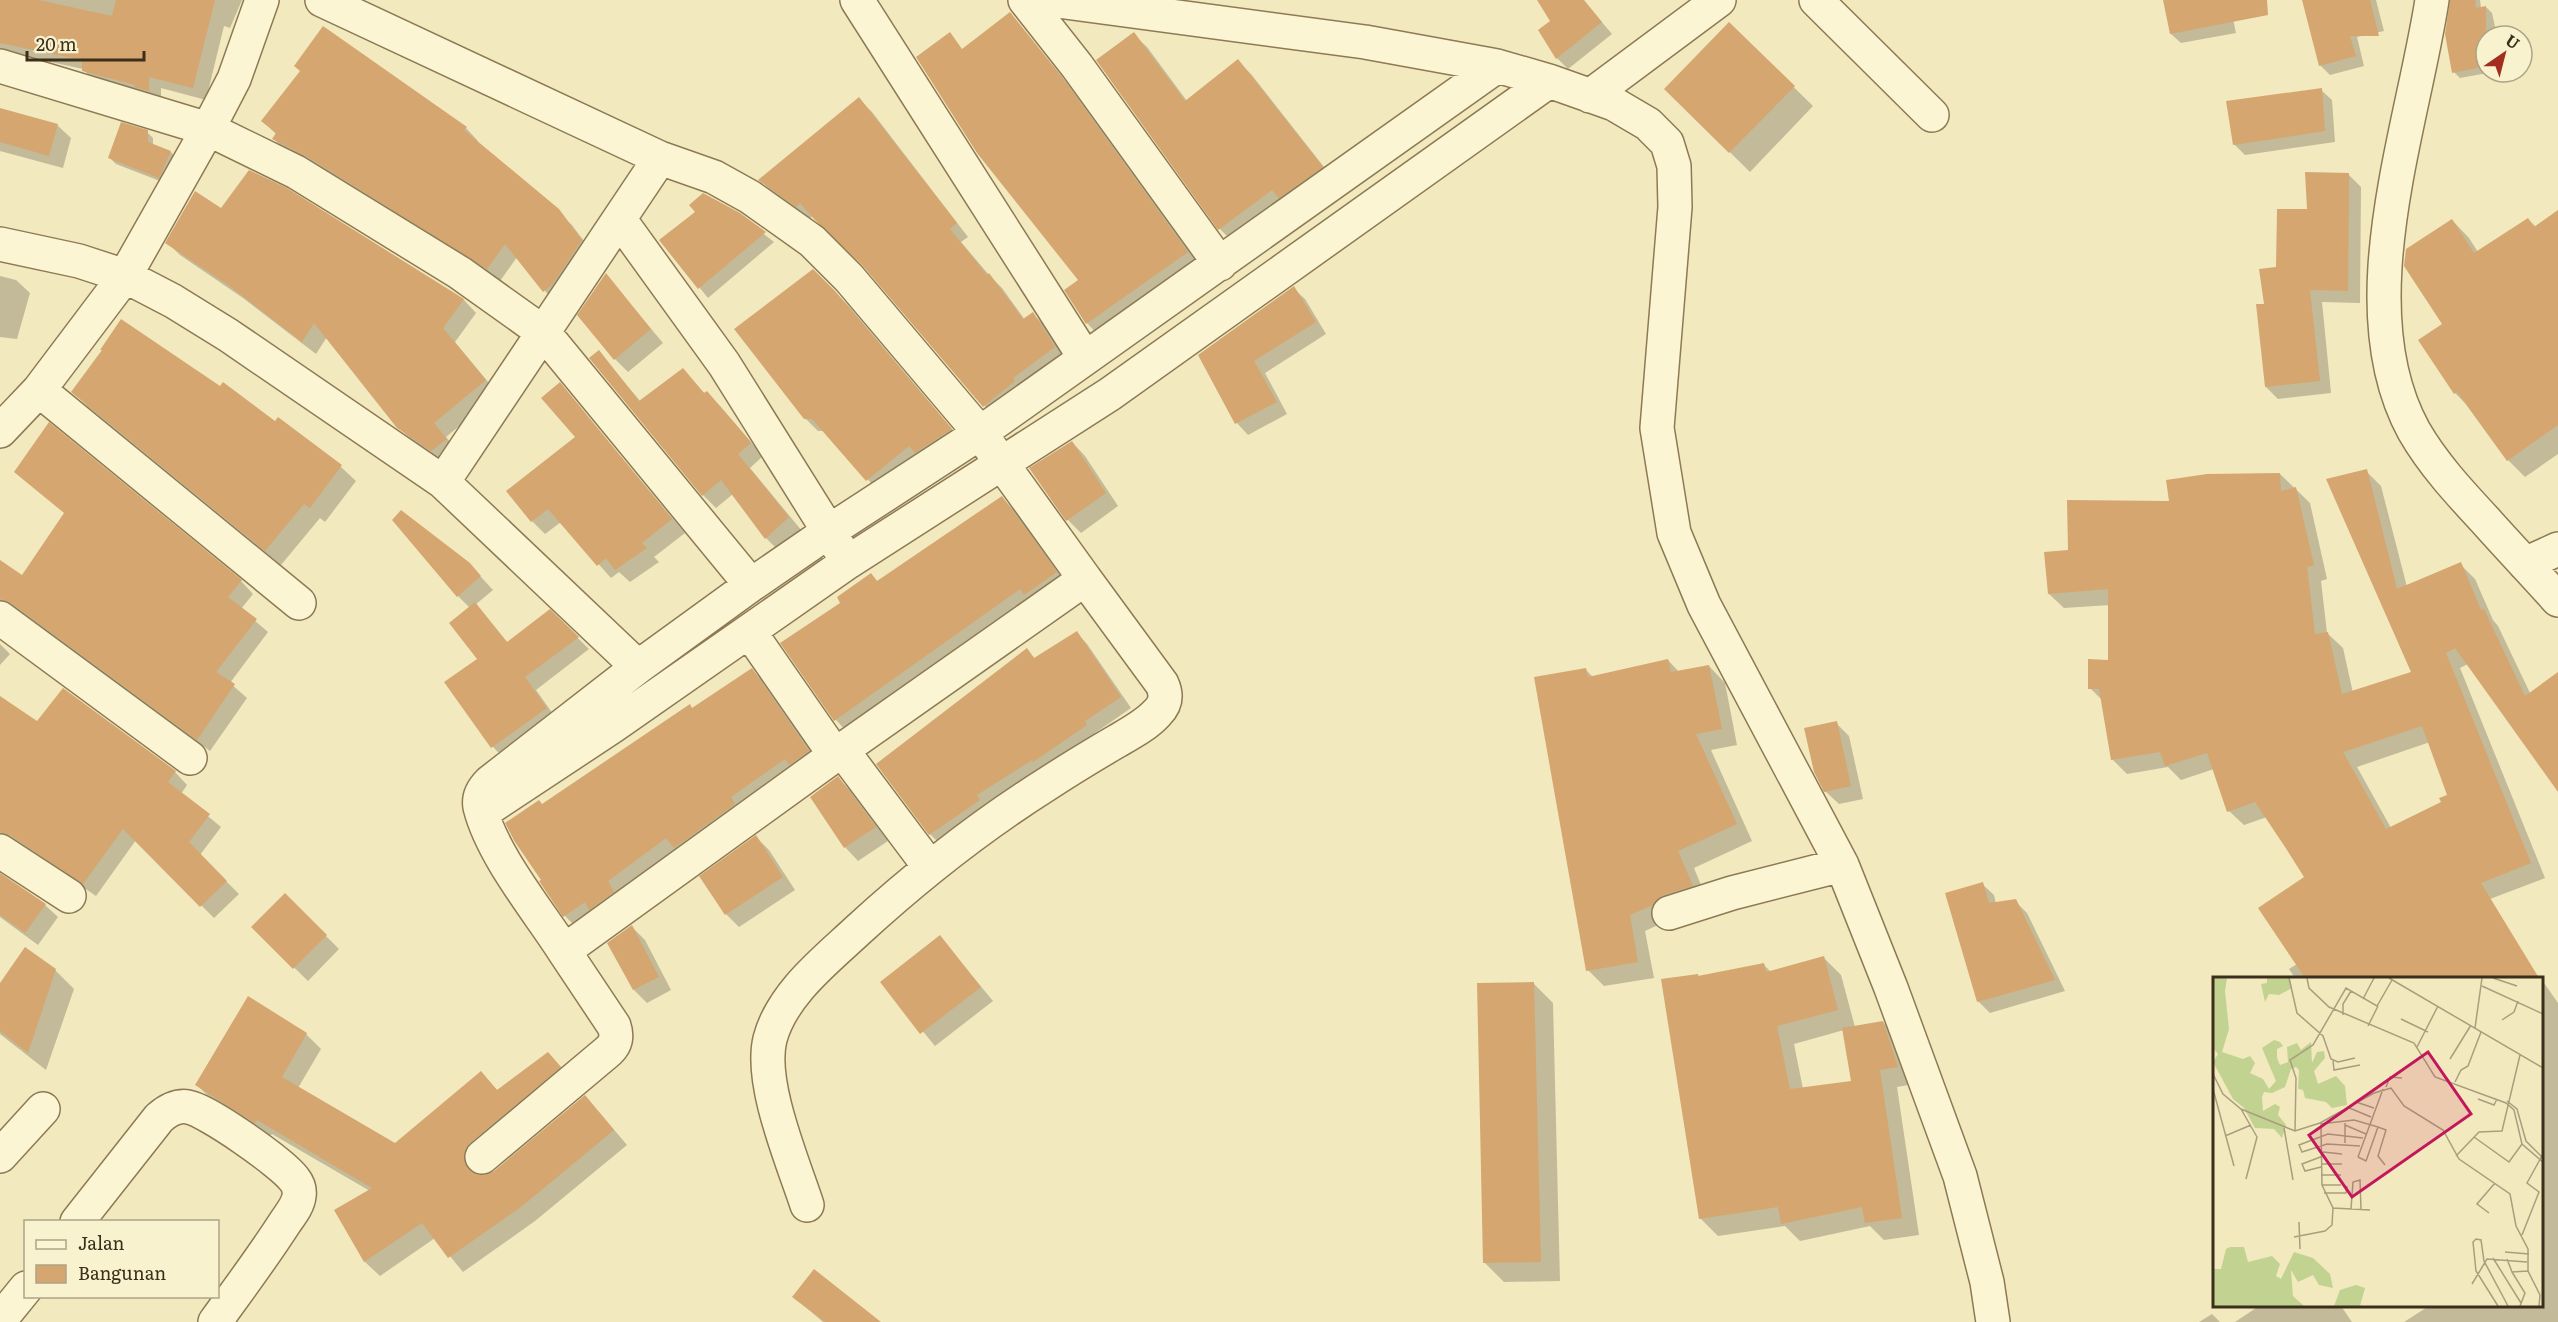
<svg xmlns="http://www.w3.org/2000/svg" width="2558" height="1322" viewBox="0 0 2558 1322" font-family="Literata,serif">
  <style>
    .shadow { fill: #0003; fill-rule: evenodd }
    .building { fill: #d5a670; fill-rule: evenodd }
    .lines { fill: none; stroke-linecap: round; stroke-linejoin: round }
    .minor-casing { stroke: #8d7a55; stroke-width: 36 }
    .minor { stroke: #fcf5d3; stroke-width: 33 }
    .inset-road { fill: none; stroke: #a99e7d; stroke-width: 1.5 }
    .view { fill: #c2185b; fill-opacity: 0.15; stroke: #c2185b; stroke-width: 3 }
    .inset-edge { fill: none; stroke: #3b2e1b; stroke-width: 3 }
  </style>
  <rect width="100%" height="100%" fill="#f3e9be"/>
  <path class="shadow" d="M0,0H242L230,28L224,26L206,100L161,88V103L97,84L83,69L0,51Z
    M1539,0H1583L1612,34L1568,69L1557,58L1540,30L1552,21Z
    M2164,0H2229L2236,33L2181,43L2171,34Z
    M2304,0H2376L2384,31L2357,37L2364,66L2330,75L2320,65Z
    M2451,0H2480L2481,8L2486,7L2492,13L2497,36H2486V72H2493L2460,78L2454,72Z
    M1010,14L1074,91L1199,265L1099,336L1087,323L1066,290L1080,280Z
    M1729,24L1813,106L1750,172L1666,89Z
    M323,28L466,128L478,141L477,143L571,224L594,254L556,304L517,257L500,281L320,168L286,152L274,139L277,135L263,121L301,72Z
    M1133,34L1147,47L1187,101L1238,61L1251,74L1335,181L1233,242L1220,229L1098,61Z
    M2321,90L2332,100L2335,142L2245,155L2234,144Z
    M859,99L872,112L968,237L961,242L989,275L1002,288L1025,320L1033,314L1046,327L1067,360L996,419L867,268L813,216L810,218L772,192L760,180Z
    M0,109L57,125L71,138L63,168L0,151Z
    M147,132L153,138V146L171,152L177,159L165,183L116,164L110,158Z
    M2348,174L2361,187L2360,303L2322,302L2331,393L2278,399L2266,387V305L2278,268L2309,211Z
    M286,190L464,300L476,313L455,342L498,394L446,437L459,453L445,463L412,440L398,427L327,337L316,354L243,298L180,255L167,242L222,210Z
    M2558,211V454L2525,477L2508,460L2471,409L2455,393L2444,325L2452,220L2469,238L2478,252L2528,219L2536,227Z
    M739,214L774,242L708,298L661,240Z
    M813,271L848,305L963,442L879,492L825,431H818L805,418Z
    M606,275L663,343L628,372L615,359Z
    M0,276L16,280L30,293L17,339L0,337Z
    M1293,288L1305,299L1326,334L1265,373L1287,414L1248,435L1237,423L1199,355Z
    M599,352L641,402L683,370L705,394L720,406L763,456L750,468L802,531L779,551L766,538L733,494L716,508L703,495Z
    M560,384L685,533L654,557L659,562L630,582L619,572L611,578L561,522L545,534L532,521L577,437Z
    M73,391L276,423L278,419L341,467L356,481L325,522L320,518L281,565L87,406Z
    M1072,442L1085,456L1118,506L1081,533L1068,520L1031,469Z
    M2366,471L2381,486L2407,587L2460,564L2475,579L2493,620L2498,626L2530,693L2558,684V789L2468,664L2460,668L2545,878L2490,899L2532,971L2540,978H2295L2289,969L2297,964L2307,877L2267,817L2244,825L2229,811L2214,769L2181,780L2168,767L2127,774L2112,759L2103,701L2090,688L2109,661L2110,605L2064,608L2049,594L2069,552L2171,502L2280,474L2310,503L2327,579L2321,581L2327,633L2343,648L2353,693L2413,673ZM2430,742L2449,796L2443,802L2391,828L2357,767Z
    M1002,498L1015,511L1068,585L848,733L836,720L782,644L843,603L871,575L878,582Z
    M0,562L22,577L241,581L253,594L241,609L268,632L230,683L247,698L210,751L25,615L16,611L0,617Z
    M469,564L493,590L475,605L508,643L550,611L589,649L536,690L558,721L505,759L493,747L470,608L458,596Z
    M1077,633L1087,644L1131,708L1095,733L1097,736L941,845L930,834L878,764L1027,650L1035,659Z
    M0,644L10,654L0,665Z
    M1668,660L1679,672L1709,666L1725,683L1737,745L1711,750L1752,841L1694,868L1708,902L1645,931L1654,978L1604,986L1588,970L1586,670L1593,677Z
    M752,670L763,681L819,762L686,858L677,849L576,927L565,916L542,805Z
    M0,698L37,723L175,772L187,785L181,794L221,827L200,855L239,894L214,918L136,840L96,896L24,847L0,851Z
    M1836,723L1849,736L1863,799L1839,804L1825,791Z
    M838,778L851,791L888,841L858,861L845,847L812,797Z
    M756,837L769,850L795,890L739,927L726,914Z
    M0,875L45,905L58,917L38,945L0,917Z
    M1982,884L1994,895L1996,904L2015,901L2027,913L2065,991L1990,1013L1978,1001Z
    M285,895L339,949L308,981L253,927Z
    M632,927L645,940L671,990L647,1003L634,990L609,943Z
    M940,937L993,1001L935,1046L882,982Z
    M1824,958L1841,975L1855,1027L1883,1022L1900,1040L1914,1084L1897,1087L1919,1235L1884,1240L1870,1226L1800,1241L1785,1226L1718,1236L1700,1218L1698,975L1700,977L1764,965L1771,972ZM1844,1030L1853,1082L1803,1089L1794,1044Z
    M55,970L74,989L46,1070L0,1034V986Z
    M2542,980L2558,1003V1322H2404L2429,1306H2542Z
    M1533,983L1553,1003L1560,1281L1504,1282L1484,1262Z
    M249,998L306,1034L321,1049L298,1088L395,1144L481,1073L498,1091L548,1053L574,1082L479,1165L478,1176L485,1177L599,1112L627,1145L535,1221L463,1272L435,1238L380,1276L365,1262L336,1210L370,1191L272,1134L270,1136L211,1099L197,1085Z
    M794,1297L877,1322H823Z
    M2259,1306H2341L2352,1322H2235Z
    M2212,1314L2220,1322H2199Z"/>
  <path class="building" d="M0,0H39L112,16L116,0H215L193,88L149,77V91L134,87L135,85L82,71V60L0,43Z
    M1537,0H1584L1602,22L1556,59L1538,30L1550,21Z
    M2163,0H2267L2268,15L2170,34Z
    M2302,0H2370L2379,36H2350L2356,56L2319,66Z
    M2450,0H2475L2476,8L2486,6V66L2452,73L2445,34Z
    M1010,12L1062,77L1188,252L1086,324L1064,290L1078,280L977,153L916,57L950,32L962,49Z
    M1729,22L1795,86L1729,153L1664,89Z
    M323,26L467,127L464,130L559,209L582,240L552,285L543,292L505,244L487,269L306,156L272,139L276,133L261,121L300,71L294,66Z
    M1134,32L1185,101L1238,59L1323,167L1279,198L1272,190L1218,230L1096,60Z
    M2322,88L2325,131L2233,145L2226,101Z
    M859,97L957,223L950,229L987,275L989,273L1023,319L1033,312L1055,347L1013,378L1015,381L983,407L862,265L814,219L800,203L796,207L758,180Z
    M0,108L58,124L49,156L0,142Z
    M121,122L148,130V142L171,151L159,178L108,158Z
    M249,170L287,188L464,299L443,328L486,380L434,423L447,439L431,451L397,428L314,323L302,342L228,285L165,243L195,191L221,208Z
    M2305,172L2349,173L2348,291L2310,290L2320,381L2265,387L2256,304H2264L2259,269L2276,267L2277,209H2307Z
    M703,193L740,213L766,232L698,289L659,240L695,212L689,205Z
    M2558,210V425L2507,461L2457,392L2454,394L2418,340L2442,324L2404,266L2406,249L2452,219L2474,253L2528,218L2534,227Z
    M813,269L835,291L952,429L915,453L909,446L866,481L812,419H804L734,329Z
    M606,273L651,329L614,360L577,315Z
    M1294,286L1316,322L1254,361L1277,402L1235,424L1198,355Z
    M121,319L220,386L223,382L275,421L278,417L342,465L310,508L304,504L265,551L71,392L102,350H100Z
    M599,350L639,401L683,368L704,393L707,391L750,441L751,443L738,454L789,517L765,539L721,480L702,496L589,358Z
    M560,382L672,519L642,543L647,548L615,570L606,558L597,566L548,509L531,522L506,491L575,437L541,398Z
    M49,422L242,580L228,597L257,619L216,672L235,684L197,740L11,603L0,599V560L22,575L64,513L14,472Z
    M1072,441L1106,493L1066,521L1029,468Z
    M2367,469L2397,589L2461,562L2481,610L2484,609L2525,696L2558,672V792L2455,648L2446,653L2531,863L2481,883L2539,978H2305L2258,908L2304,877L2285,847L2255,802L2227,812L2207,753L2165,766L2160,752L2111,760L2099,689H2088V659L2108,660V589L2048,594L2044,552L2068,550L2067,500L2169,501L2166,480L2207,474L2280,473L2281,491L2296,487L2314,565L2307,567L2315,634L2328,632L2342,694L2411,672L2326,479ZM2422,726L2447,795L2439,798L2441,802L2386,829L2343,752Z
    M1002,496L1057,572L1024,595L1020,589L834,721L780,643L840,603L837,597L871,573L877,581Z
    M401,510L470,563L481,576L457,597L392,520Z
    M475,602L507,642L550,609L579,637L525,677L547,708L491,748L444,682L477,659L449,623Z
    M1077,631L1121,697L1085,721L1087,725L1033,762L1032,760L977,795L980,800L929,835L876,764L1027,648L1034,658Z
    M1668,659L1671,672L1709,665L1722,729L1696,734L1737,824L1678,851L1693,886L1663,895L1653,905L1630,915L1638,962L1586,971L1534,677L1586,668L1588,677Z
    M752,668L809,751L789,765L785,759L731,797L735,804L674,848L666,838L608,881L614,892L589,910L585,902L563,917L539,881L541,880L515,842L505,823L539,800L542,804L690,704L692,708Z
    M63,688L176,771L168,782L210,814L189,842L227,881L200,907L123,829L83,884L10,835L0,832V696L37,721Z
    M1837,721L1851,786L1824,792L1814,772L1804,728Z
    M838,776L876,827L844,848L810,797Z
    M756,835L783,877L725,915L699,876Z
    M0,873L46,904L25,933L0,915Z
    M1983,882L1989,903L2016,899L2055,980L1977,1002L1945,893Z
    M285,893L327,935L293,969L251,927Z
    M632,925L659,977L633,990L607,943Z
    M940,935L981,987L920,1034L880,982Z
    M25,947L56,969L28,1053L0,1031V983Z
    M1824,956L1838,1010L1777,1026L1790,1089L1851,1081L1842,1028L1883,1021L1898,1067L1880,1070L1902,1218L1865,1223L1862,1207L1781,1224L1778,1207L1699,1219L1661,979L1698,974V976L1764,963L1766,972Z
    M1534,982L1541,1262L1483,1263L1477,983Z
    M248,996L307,1033L282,1077L395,1143L481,1071L497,1090L548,1052L561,1067L470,1143L465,1150L464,1161L468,1169L475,1174L485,1175L494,1171L585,1095L614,1130L521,1207L448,1258L422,1223L364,1262L334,1210L372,1188L257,1120L255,1123L195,1085Z
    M814,1269L881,1322H825L792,1297Z"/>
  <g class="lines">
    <g class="minor-casing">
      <path id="minor" d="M322,0L660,158L714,177L750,197L812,241L849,278L980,433L1085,579L842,750L564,951C537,909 492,855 480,807C478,797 484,788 490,782L638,667L751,585L828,532L980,433L1497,66
        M857,0L1085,358
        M1025,0L1077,66L1220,264
        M1050,0L1365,42L1497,66L1549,81L1614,104L1648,124L1667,143L1674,166L1675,207L1657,428L1674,533L1704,605L1842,865L1891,988L1960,1176L1987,1282L1993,1322
        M1816,0L1932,115
        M2432,0C2412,130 2346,308 2414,431C2433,464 2459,492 2485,520C2509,547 2534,573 2558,600
        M0,66L208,129L296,172L460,273L544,333L751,585
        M1590,96L1719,0
        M620,220L724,364L841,551
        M0,244L79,261L125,276L173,301L228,335L443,482L638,667
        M39,390L299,603
        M0,431L39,390L125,276L208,129L234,79L262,0
        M443,482L660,158
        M2525,564L2558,549
        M0,618L190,758
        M749,631L835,755
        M842,750L929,866
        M483,812L613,726L848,562L1110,394L1549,81
        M0,851L69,896
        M1669,913L1732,893L1842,865
        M0,1156L43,1109
        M482,1157L606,1053C616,1045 618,1038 614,1026L564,951
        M807,1205C793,1162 759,1083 770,1039C782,994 825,961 857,931C917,876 979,827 1047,784C1070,769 1093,755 1117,741C1131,733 1146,725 1157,713C1166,704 1167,695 1162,684L1085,579
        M77,1222L159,1118C167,1111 177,1105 188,1107C207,1110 282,1163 294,1179C298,1184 300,1190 299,1196C298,1206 289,1216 284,1224C262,1258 238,1290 215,1322
        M0,1320L26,1288"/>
    </g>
    <use href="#minor" class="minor"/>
  </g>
  <g transform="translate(2213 977)">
    <rect width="330" height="330" fill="#f3e9be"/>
    <path d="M0,1H14L12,14L16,52L9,75L30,82L37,79L42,86L37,96L50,102L56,112L63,104L49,71L61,63L67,65L70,69L64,72V81L67,88L75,85L74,70L84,66L88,73L98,65L99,86L104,75L111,74L112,81L101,94L105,107L123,99L132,109L134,128L119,131L113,125L92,121L90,113L85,112L86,93L83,90L78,92L72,110L59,116L51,115L49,120L50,134L62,127L67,130L65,138L73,148L69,161L61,152L42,151L31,131L20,122L0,85L5,77L0,71ZM54,1H77L79,11L66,18L56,17L52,25L48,7L54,6ZM17,270H31L35,285L59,279L67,287L63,299L68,302L81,275L100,281L117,297L120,311L106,308L100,298L85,305L78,293L80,319L91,329H0V292H8L13,272ZM143,308L152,311L147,329H121L127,313Z" fill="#c2d291"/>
    <path class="inset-road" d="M76,1L84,36L110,59L118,82L125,85L142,81M94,1L96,11L116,30L201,66L222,100L293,126L301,133L309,167L330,185M176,1L330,91M280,1L304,9M269,9L330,37M150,22L161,1M130,38V27L138,14M188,42L215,55M289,43L301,35L305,24M155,49L165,29M262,51L269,1M204,70L225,29M237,82L258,48M120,83L121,93L147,88M0,97L10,117L28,132L82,154L107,146L161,116L178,111L191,129L230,153L246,182L297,217L303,249L315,272V294L327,318L326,329M242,105L248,93L255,89L268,55M173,110L177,100L189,101M0,112L21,189M265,122L281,128L284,122M294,124L304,132L313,164L330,181M143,125L161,131M134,130L158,140M28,132L44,160L33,202M132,146V166M107,147L141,143L165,150L153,184L145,180M132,148L153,157M165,150L173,153L165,179L172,188M71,151L80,203M82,154L83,101L77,83L100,68L133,11L164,29L179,3M12,159L38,148M261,160L296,185L309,167M147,169L114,167L89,175L86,168L115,157L150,161M110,175L129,177M243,179L266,155L289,154L307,78M145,180L170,112M109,187H129M108,190L92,194L89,187L110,179M108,198H128M109,208H128M111,216H133L134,209M120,231L157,233M138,232L140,205L147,203L148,232M276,236L264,227L282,206M86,245L87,272M309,258L326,215L314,206L330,177M81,260L112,254L119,248L120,231L109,208L108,149M292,275L316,277M280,281L308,326M294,282L299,295L315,294M299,295L312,316L307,329M259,307L274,282L314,285M285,329L263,294L260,265L263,262L268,263L271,284L295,329"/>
    <path class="view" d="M215,75L258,137L139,220L96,158Z"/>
    <rect width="330" height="330" class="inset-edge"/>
  </g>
  <rect x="24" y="1220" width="195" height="78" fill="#f9f2cf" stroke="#ada487" stroke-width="1.5"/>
  <rect x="36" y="1240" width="30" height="9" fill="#fcf5d3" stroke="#ada487" stroke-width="1.5"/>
  <text x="78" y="1250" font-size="18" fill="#3b2e1b">Jalan</text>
  <rect x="36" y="1265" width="30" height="18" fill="#d5a670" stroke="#ada487" stroke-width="1.5"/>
  <text x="78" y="1280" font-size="18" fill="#3b2e1b">Bangunan</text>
  <g transform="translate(2504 54) rotate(35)"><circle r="28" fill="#f9f2cf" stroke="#ada487" stroke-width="1.5"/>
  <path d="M0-4.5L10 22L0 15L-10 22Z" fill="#a32d1e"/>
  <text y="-9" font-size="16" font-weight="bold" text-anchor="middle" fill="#3b2e1b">U</text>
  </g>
  <path d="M27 51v9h117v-9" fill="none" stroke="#3b2e1b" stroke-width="3"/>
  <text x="36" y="51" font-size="18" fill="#3b2e1b" stroke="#f9f2cf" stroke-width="4.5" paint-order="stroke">20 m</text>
</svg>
